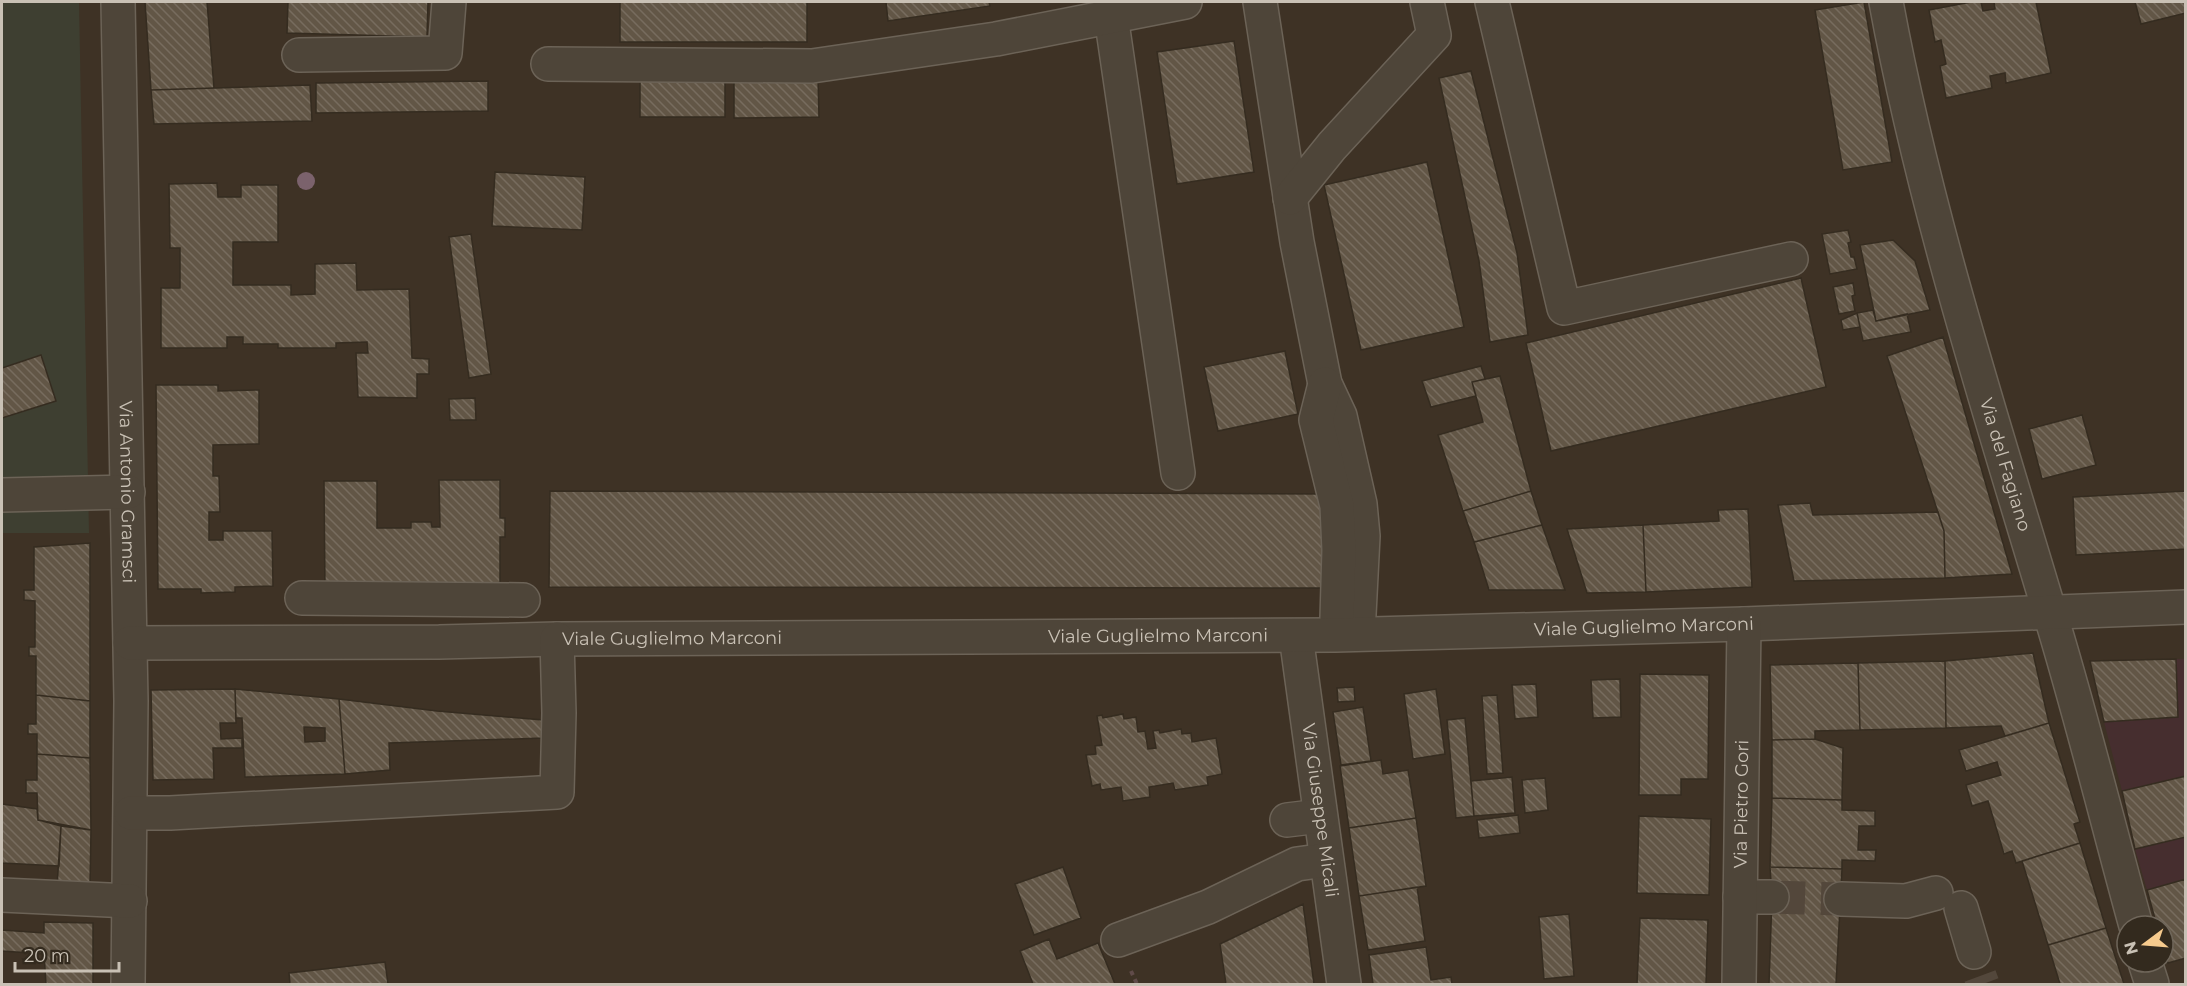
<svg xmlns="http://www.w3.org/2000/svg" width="2187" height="986" viewBox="0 0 2187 986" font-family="Montserrat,sans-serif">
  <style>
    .medical { fill: #3e3f31 }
    .garden { fill: #462e2f }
    .building { fill: url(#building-back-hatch); stroke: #352c20; stroke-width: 1.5; fill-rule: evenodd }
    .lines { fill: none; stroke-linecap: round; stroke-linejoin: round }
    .minor-tunnel { stroke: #53473b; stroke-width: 33; stroke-dasharray: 33 16; stroke-linecap: butt }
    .minor-casing { stroke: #6c6357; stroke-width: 36 }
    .path { stroke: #604b49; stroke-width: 4; stroke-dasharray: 4.5 4.5; stroke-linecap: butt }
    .minor { stroke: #4e4539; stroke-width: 33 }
    .tree { fill: #7b626c }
    .labels { text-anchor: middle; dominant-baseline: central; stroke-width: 6; stroke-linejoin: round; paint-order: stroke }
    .street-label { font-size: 18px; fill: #c9c1b5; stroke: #332a1e }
  </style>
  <defs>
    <pattern id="building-back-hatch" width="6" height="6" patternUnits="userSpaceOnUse" patternTransform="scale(1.5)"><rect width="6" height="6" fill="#625646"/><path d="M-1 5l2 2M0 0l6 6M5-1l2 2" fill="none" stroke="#776c5e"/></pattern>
  </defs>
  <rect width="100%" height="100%" fill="#3e3225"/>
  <path class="medical" d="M2,2H79L89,533H2Z"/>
  <path class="garden" d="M2176,659H2185V776L2122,791L2104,722L2178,717Z
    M2185,837V879L2147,890L2135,849Z"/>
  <path class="building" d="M145,2H207L214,88L151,90Z
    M288,2H428L427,37L287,33Z
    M620,2H807V42H620Z
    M886,2H989L990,6L888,21Z
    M1864,2L1892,162L1843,170L1815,10Z
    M1971,2H1981L1983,11L1995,9L1994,2H2036L2051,73L2006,83L2005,73L1990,76L1992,88L1946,98L1940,66L1946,64L1941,40L1935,42L1929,10Z
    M2135,2H2186V13L2141,24Z
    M1234,41L1254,172L1177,184L1157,52Z
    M1471,71L1517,253L1528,335L1490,342L1479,261L1439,78Z
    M640,77H725V117H640Z
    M734,77H818L819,117L734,118Z
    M488,81V111L316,113V83Z
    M310,85L312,121L154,124L151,90Z
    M1427,162L1464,327L1361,350L1324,185Z
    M495,172L585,177L582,230L492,226Z
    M217,183L218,197H241V185H278V242H233V285H291V295L315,294V264L356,263L357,290L409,289L412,358L429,359V374H417V398L358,397L356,353H368L367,342L336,343V348H278V344H243V337H227V348H161V288H180V248H170L169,184Z
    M1848,230L1851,242L1848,243L1851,257H1854L1857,269L1830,274L1822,234Z
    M471,234L491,374L469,378L449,237Z
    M1893,240L1915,261L1930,310L1876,321L1860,245Z
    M1801,278L1826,387L1551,451L1526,343Z
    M1853,283L1855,295L1852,296L1855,311L1839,314L1833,287Z
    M1873,310L1876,321L1907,314L1911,332L1863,341L1857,313Z
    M1857,313L1860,327L1843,330L1841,320Z
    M1943,337L1982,471L2012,574L1945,578L1944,531L1887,356Z
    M1285,351L1298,414L1218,431L1204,367Z
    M41,355L56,401L2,418V368Z
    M1481,366L1485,379L1472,382L1476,396L1431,407L1422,381Z
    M1500,376L1531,491L1463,511L1438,435L1483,422L1472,382Z
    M156,385H218V391L259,390V444L213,445V476H219L220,512H209V540H223V531H272L273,586L235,587V592L201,593V589H158Z
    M475,398L476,420H450L449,399Z
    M2082,415L2096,465L2042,479L2029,429Z
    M439,480H500V518H505V537H500V588L325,592L324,481H377V528H411V522H431L432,527H440Z
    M550,491L1324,494L1326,588L549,587Z
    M1531,491L1542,525L1474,542L1463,511Z
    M2186,491V549L2076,555L2073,497Z
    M1810,503L1813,515L1938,512L1944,531L1945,578L1794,581L1778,505Z
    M1748,509L1752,587L1646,592L1643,525L1719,521L1718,510Z
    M1542,525L1565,590H1489L1474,542Z
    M1643,525L1646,592L1587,593L1567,529Z
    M90,543V701L36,695V656H29V647H35V601L24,600V590H34V547Z
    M2033,653L2049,723L2005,736L2001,726L1946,728L1945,661Z
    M2176,659L2178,717L2104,722L2090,661Z
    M1945,661L1946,728L1860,730L1858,663Z
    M1858,663L1860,730L1815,731V739L1772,740L1770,665Z
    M1640,674L1709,675L1708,779H1681V795H1639Z
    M1620,679L1621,717L1593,718L1591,680Z
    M1536,684L1538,717L1515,719L1512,685Z
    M1354,687L1355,701L1338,702L1337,688Z
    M235,689L339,699L345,774L245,777L242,718H236ZM304,727L325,728V741L305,742Z
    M235,689L236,723H220L221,739L242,738V748H213L214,779L153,780L151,690Z
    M1436,689L1445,754L1413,759L1404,694Z
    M36,695L90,701V758L37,754V734H28V724H36Z
    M1497,695L1503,773L1487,774L1482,696Z
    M339,699L437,711L543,720L544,738L389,743L390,770L345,774Z
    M1363,707L1371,761L1341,765L1333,712Z
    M1123,714L1124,719L1136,717L1138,732L1145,731L1148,749L1156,748L1153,731L1159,730L1160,733L1181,729L1182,734L1191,733L1192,742L1216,738L1222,774L1207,777L1208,785L1175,790L1173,783L1149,787L1150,797L1123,801L1121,787L1101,790L1100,784L1092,786L1086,755L1096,754L1095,746L1102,745L1097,716L1102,715L1103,718Z
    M1465,718L1474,816L1456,818L1447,720Z
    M2049,723L2080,822L2074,824L2080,843L2016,863L2012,851L2004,854L1988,801L1972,806L1966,785L2001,775L1997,762L1966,771L1959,750Z
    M1815,739L1843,748L1842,800L1772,798V740Z
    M37,754L90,758L91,830L38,820L37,793H26V780H37Z
    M1381,760L1383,774L1408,770L1416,818L1349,828L1340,766Z
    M2186,776V837L2135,849L2122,791Z
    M1512,777L1515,813L1474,816L1471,781Z
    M1545,778L1548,810L1525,813L1522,780Z
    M1772,798L1842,800V810L1875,811V826H1859L1858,850H1876L1875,861L1842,860V869L1770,867Z
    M2,804L37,809L38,820L61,826L59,866L2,863Z
    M1518,815L1520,833L1479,838L1477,820Z
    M1639,816L1711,819L1709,895L1637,893Z
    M1416,818L1426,886L1359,896L1349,828Z
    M61,826L91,830L90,887L57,886Z
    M2080,843L2106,928L2048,945L2022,861Z
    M1063,867L1081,918L1034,935L1015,884Z
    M1770,867L1842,869L1836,984H1769L1772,897Z
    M2186,879V958L2168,963L2163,945V926H2157L2147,890Z
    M1417,887L1425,941L1368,950L1359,896Z
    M1303,904L1314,984H1226L1220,944Z
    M1569,914L1574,976L1544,979L1539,917Z
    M1640,918L1708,920L1706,984H1637Z
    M44,922L93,923V984H46L44,954L2,951V930L44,933Z
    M2106,928L2124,984H2060L2048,945Z
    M1049,939L1057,959L1098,943L1115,984H1033L1020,951Z
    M1426,947L1431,980L1451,977L1452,984H1373L1369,955Z
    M385,962L388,984H290L289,973Z"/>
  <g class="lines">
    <path class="minor-tunnel" d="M1772,897L1841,899
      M1980,976L1983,984"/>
    <g class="minor-casing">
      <g id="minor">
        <path id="s1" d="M118,2L131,701L128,984"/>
        <path d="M1260,2L1297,242L1325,384L1340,416L1360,504L1363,536L1358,634"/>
        <path d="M1492,2L1564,308L1791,259"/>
        <path id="s2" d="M1886,2C1924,208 1989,409 2049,610C2081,714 2107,821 2136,926"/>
        <path d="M1111,16L1178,473"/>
        <path d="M299,55L445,53L449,2"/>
        <path d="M548,64L812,66L996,39L1185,2"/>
        <path d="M1290,198L1332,146L1434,35L1427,2"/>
        <path d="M1325,384L1316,420L1337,506L1339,550L1337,618"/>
        <path d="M2,495L128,492"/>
        <path d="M302,598L523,600"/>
        <path id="s3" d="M1296,636L1344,984"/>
        <path id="s4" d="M130,643L439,642L557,639L1336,635L1744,624L2186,607"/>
        <path d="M131,813H170L557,792L559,713L557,639"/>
        <path d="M1287,820L1320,816"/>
        <path d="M2,895L130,901"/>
        <path d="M1740,897H1772"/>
        <path d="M1841,899L1906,901L1936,893"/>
        <path d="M1961,908L1974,952"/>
        <path d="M1118,940L1208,907L1297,864L1326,860"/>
        <path d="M2145,962L2152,984"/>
        <path id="s5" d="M1739,984L1744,624"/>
      </g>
    </g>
    <path class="path" d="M1131,971L1137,984"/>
    <use href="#minor" class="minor"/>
  </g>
  <circle class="tree" cx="306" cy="181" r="9"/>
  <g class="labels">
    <g class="street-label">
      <text stroke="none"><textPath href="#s2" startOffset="478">Via del Fagiano</textPath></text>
      <text stroke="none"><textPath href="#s1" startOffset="490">Via Antonio Gramsci</textPath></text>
      <text stroke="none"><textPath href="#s4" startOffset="1514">Viale Guglielmo Marconi</textPath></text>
      <text stroke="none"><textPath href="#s4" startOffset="1028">Viale Guglielmo Marconi</textPath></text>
      <text stroke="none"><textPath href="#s4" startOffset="542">Viale Guglielmo Marconi</textPath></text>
      <text stroke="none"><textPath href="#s5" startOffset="180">Via Pietro Gori</textPath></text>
      <text stroke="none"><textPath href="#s3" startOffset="176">Via Giuseppe Micali</textPath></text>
    </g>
  </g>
  <rect width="2187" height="986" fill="none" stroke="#c9c1b5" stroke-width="6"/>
  <g transform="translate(2145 944) rotate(254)"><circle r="28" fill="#332a1e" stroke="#6f665a" stroke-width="1.5"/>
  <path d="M0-4.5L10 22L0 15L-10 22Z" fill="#f6ca8d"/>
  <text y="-9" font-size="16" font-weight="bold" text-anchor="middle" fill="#c9c1b5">N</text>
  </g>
  <path d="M15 962v9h104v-9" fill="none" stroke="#c9c1b5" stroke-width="3"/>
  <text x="24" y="962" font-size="18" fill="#c9c1b5" stroke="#332a1e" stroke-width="4.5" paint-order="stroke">20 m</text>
</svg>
